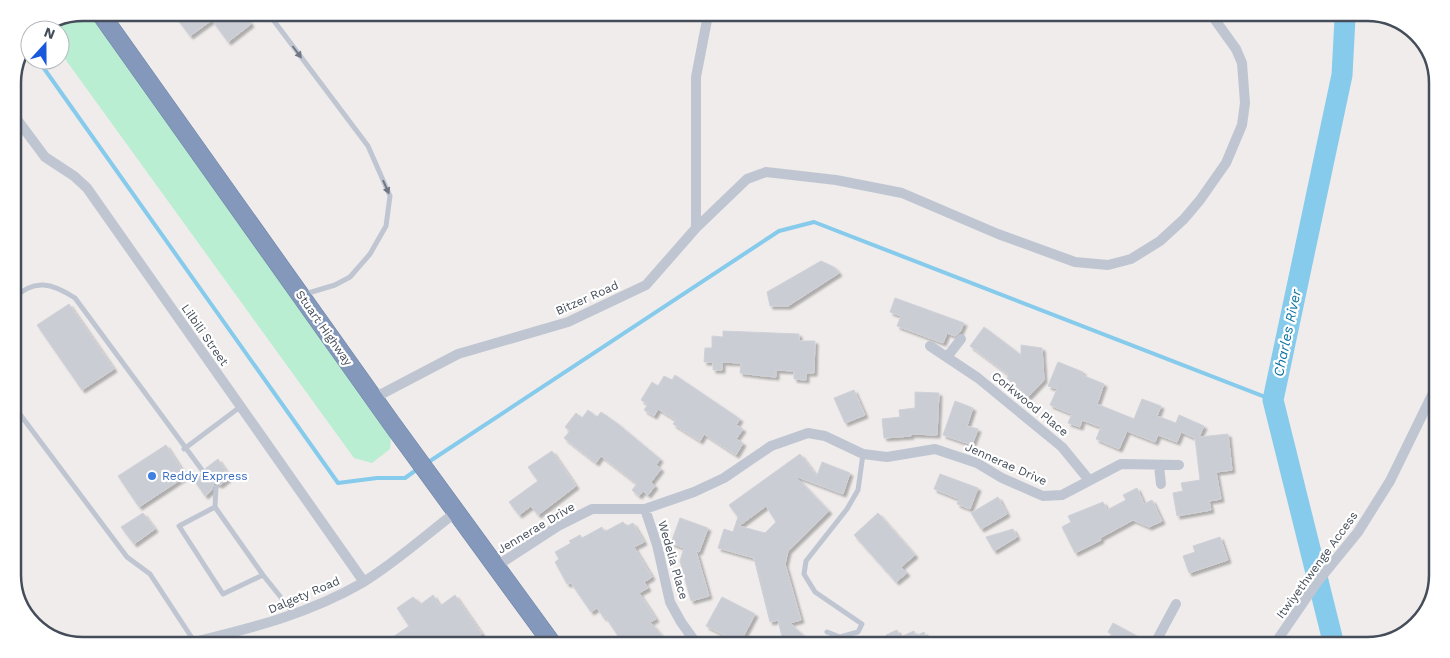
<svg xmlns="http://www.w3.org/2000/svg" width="1450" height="658" viewBox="0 0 1450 658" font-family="'Work Sans',sans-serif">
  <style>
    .green { fill: #b9eed3 }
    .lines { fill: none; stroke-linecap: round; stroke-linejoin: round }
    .stream { stroke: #86cbeb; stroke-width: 4 }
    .river { stroke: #86cbeb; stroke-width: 21 }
    .building { fill: #cbcdd4; stroke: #d0d1d8; fill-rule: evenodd; filter: url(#shadow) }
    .highway-casing { stroke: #6e83a7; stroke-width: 19 }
    .lane { stroke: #bfc6d1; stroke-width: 5 }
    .street { stroke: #bfc6d1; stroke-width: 10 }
    .highway { stroke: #8398bb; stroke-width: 18 }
    .oneway { fill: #6f7783 }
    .shop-dot { fill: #3f7fe0; stroke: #fff; stroke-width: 2 }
    .labels { text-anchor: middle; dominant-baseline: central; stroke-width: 4.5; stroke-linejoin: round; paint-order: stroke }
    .street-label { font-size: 12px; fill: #444d59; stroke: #fff }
    .shop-label { font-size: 12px; fill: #366cbe; stroke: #fff; text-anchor: start }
    .water-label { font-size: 14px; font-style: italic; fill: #0d74a4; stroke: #fff }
    .rim { fill: none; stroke: #444d59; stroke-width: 2.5 }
  </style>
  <defs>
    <filter id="shadow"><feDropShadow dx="3" dy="3" stdDeviation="1" flood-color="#0004"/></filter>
  </defs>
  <rect width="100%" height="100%" fill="#efeceb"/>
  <path class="green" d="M83,13H100L392,424L390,449L372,463L354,458L60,52V30L43,29Z"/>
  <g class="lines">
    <path class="stream" d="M28,45L30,48
      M38,60L338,483L377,478H405L419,468
      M427,463L779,231L814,222L1273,400"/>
    <path class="river" d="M1334,645L1273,400L1342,75L1345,18"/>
  </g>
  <path class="building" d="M173,13H243L251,24L228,42L212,20L190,36Z
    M821,261L834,267L839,273L788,306H770L767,292Z
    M895,298L964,323L960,332L955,336L947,333L943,343L897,326L901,316L890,312Z
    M69,304L114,369L82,390L37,325Z
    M984,327L1021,355V345L1042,348L1044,380L1028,397L1007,378L1009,375L970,346Z
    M723,331L799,334V341H815L814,373H806V380L794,379V371L776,370V377L764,376L740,373L741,363L722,362V370H713V362H704L705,348H712V336L723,337Z
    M1058,362L1083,372L1082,375L1104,384L1097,404L1134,419L1142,399L1161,406L1157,416L1176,423L1179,415L1204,426L1199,437L1228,434L1232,470L1216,472L1221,499L1209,501L1211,510L1177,516L1173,493L1183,491L1181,483L1200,480L1195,438L1181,432L1177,442L1158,435L1155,442L1127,431L1119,449L1096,439L1101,427L1082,420L1080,427L1068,423L1072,414L1050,405L1057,389L1048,386Z
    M675,375L740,419L736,425L743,429L736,439L743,443L736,455L704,434L700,441L673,424L676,420L658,409L654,416L644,410L648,404L641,400L652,382L658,386L664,376L672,380Z
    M854,390L865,415L845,423L834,398Z
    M915,392L939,393L937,435L911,434V436L884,438L882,419L900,417L899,410L915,408Z
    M955,401L973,408L967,426L978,429L972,445L943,435Z
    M588,410L597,417L601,412L618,424L660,459L656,465L661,469L651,482L655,486L648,495L643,491L639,496L632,490L637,484L601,456L596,463L564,438L570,431L565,427L576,413L582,418Z
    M166,445L186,476L139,507L118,476Z
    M552,451L576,486L538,515L531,506L519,515L509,502L538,481L528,467Z
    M800,454L817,476L822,462L850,473L843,494L795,476L829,511L788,551L785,564L801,620L790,623L811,643H776L782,637L778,620L770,622L754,558L718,548L724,529L733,532L738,517L729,505ZM766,506L776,522L765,533L739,526Z
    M218,459L230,477L220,485L214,483L211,491L205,496L192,477L198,473L204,474L206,468Z
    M940,474L978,488L970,509L957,504L959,499L934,489Z
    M1137,488L1144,504L1152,500L1162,521L1149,527L1133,520L1100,538L1101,540L1075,553L1062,527L1071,522L1068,516L1103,502L1107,510L1126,500L1123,495Z
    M998,497L1007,514L981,529L971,513Z
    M143,513L155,529L134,544L121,527Z
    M878,513L915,555L901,567L907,573L896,582L854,535Z
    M680,518L708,528L699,552L696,551L709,596L691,601L680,561L684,548L671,543Z
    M623,522L627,526L633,523L644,542L634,547L652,577L644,582L648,588L639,593L656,619L650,622L668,643L622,642L605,616L604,618L597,608L591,612L571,583L567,584L555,562L559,559L555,552L571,543L569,541L580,535L582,538L602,527L604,532Z
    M1013,529L1017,537L994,551L986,537Z
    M1220,537L1228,560L1189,573L1183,556L1195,552L1193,546Z
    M433,595L440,606L455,595L482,634L471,642L387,641L409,626L397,608L413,597L421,604Z
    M722,597L755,614L740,643L706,626Z
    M1113,623L1148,642L1147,645L1110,644L1115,637L1108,632Z
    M897,630L900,637L914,631L916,636L924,632L928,644L886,643L889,642L886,635Z"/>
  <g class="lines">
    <g class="highway-casing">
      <path id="highway" d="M100,13L392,424L551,642"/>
    </g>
    <path class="lane" d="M268,13L368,146L390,196L386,226L370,254L350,277L335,285L305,294
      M13,299C34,278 52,283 75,298L202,470
      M13,405L127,557L150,574L194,641
      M184,449L240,407
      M215,507L216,487
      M263,575L223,594L179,526L215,507L263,575L295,615
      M827,632L840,637L858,632L862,624L815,592L804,574L806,561L847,509L858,490L863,454"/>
    <path class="street" d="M13,114L45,157L74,176L87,188L364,582
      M696,228V77L708,15
      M930,346L978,378L1062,447L1089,480
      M947,357L961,339
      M374,398L458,354L568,322L646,285L696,228L747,179L766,172L836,180L902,193L998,234L1075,262L1108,265L1131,259L1160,241L1184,219L1200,200L1226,163L1242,125L1245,103L1242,63L1236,49L1213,17
      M1159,466L1161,484
      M645,509L657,545L670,602L681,622L696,643
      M495,567L558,526L592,509H645L694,492L724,478L771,446L808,433L825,436L863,454L887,457L935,449L977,463L1002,478L1043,496L1062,495L1121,464L1179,465
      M198,641C256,627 310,613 362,583C395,563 426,535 456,512
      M1154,645L1176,604
      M1274,645L1318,581L1358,532L1390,481L1434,391"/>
    <use href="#highway" class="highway"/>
  </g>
  <defs><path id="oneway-solid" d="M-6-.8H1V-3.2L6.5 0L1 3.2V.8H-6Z" transform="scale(1.25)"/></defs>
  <g class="oneway">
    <use href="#oneway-solid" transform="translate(297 52) rotate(53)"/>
    <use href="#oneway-solid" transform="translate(386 187) rotate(66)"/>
  </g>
  <circle class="shop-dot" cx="152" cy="476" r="5"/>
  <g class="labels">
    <g class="street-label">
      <text transform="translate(587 298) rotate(-24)">Bitzer Road</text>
      <text transform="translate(324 328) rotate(55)">Stuart Highway</text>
      <text transform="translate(205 335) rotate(55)">Lilbili Street</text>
      <text transform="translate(1030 404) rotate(39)">Corkwood Place</text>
      <text transform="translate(1006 464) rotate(24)">Jennerae Drive</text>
      <text transform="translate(536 528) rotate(-31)">Jennerae Drive</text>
      <text transform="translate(673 560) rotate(74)">Wedelia Place</text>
      <text transform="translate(1317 565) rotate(-54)">Itwiyethwenge Access</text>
      <text transform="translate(304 595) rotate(-23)">Dalgety Road</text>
    </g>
    <g class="shop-label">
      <text x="162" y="476">Reddy Express</text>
    </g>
    <g class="water-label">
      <text transform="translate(1287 333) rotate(-78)">Charles River</text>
    </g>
  </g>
  <path d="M0 0H1450V658H0ZM83 21H1367A62 62 0 0 1 1429 83V575A62 62 0 0 1 1367 637H83A62 62 0 0 1 21 575V83A62 62 0 0 1 83 21Z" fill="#fff" fill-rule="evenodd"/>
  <path class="rim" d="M83 21H1367A62 62 0 0 1 1429 83V575A62 62 0 0 1 1367 637H83A62 62 0 0 1 21 575V83A62 62 0 0 1 83 21Z"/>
  <g transform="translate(45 45) rotate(21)"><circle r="24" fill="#ffffff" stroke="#b4b8bd"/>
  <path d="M0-4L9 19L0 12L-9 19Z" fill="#1959db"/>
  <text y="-8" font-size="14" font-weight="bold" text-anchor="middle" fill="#444d59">N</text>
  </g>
</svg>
